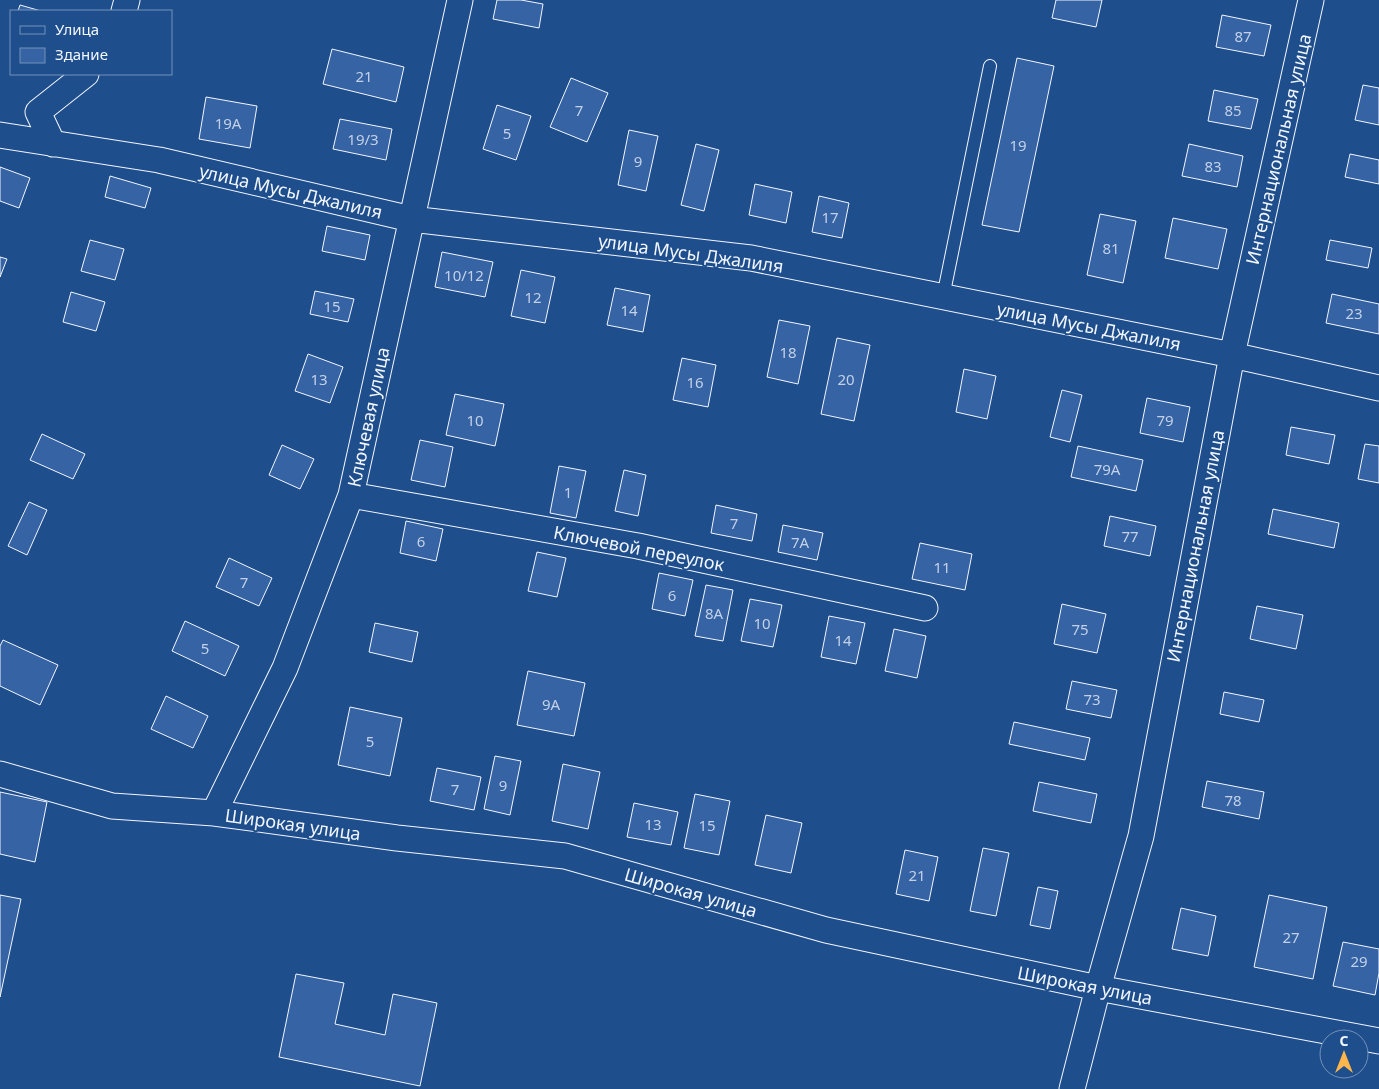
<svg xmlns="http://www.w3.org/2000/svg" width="1379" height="1089" viewBox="0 0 1379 1089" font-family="'Noto Sans',sans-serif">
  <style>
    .building { fill: #3563a3; stroke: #f2f6ff }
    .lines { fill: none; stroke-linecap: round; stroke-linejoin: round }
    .lane-casing { stroke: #f2f6ff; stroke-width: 14 }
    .street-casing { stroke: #f2f6ff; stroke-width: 27 }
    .lane { stroke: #1f4e8c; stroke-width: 12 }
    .street { stroke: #1f4e8c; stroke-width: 25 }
    .labels { text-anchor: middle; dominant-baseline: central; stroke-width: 4; stroke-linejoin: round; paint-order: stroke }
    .number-label { font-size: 15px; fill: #c3d1e8 }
    .street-label { font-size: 18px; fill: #f2f6ff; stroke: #1f4e8c }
  </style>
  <rect width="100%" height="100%" fill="#1f4e8c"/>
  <path class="building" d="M497,0H521L543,4L539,28L493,19Z
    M1056,0H1102L1096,27L1052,18Z
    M20,5L41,11H18Z
    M1222,15L1271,25L1264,56L1216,47Z
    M332,49L404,67L396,102L323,84Z
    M1017,58L1054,66L1019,232L982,225Z
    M571,78L608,93L587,142L550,127Z
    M1363,85L1379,88V125L1355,120Z
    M1214,90L1258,99L1251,129L1208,121Z
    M206,97L257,106L250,148L199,139Z
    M497,105L531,116L516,160L483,149Z
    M340,119L392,129L386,160L333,149Z
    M629,130L658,136L646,191L618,185Z
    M696,144L719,150L704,211L681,205Z
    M1189,144L1243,156L1237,187L1182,176Z
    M1350,154L1379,160V184L1345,177Z
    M0,167L30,178L19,208L0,201Z
    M110,176L151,188L145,208L105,197Z
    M755,184L792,192L786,223L749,215Z
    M819,196L849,203L842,238L812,232Z
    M1100,214L1136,221L1123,283L1087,275Z
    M1173,218L1227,229L1218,269L1165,258Z
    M327,226L370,235L365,260L322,251Z
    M90,240L124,249L115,280L81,271Z
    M1330,240L1372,248L1368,268L1326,260Z
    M442,252L493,262L485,297L435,287Z
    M0,257L7,259L0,277Z
    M521,270L555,277L545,323L511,316Z
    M615,288L650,295L643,332L607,325Z
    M315,291L354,299L348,322L310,314Z
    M71,292L105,302L96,331L63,322Z
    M1332,294L1379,304V334L1326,323Z
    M779,320L810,326L798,384L767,377Z
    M837,338L870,345L854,421L821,414Z
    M308,354L343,367L330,403L295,391Z
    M682,358L716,365L708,407L673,400Z
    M964,369L996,376L987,419L956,412Z
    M1062,390L1082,395L1070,442L1050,437Z
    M455,394L504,404L495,446L446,435Z
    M1147,398L1190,407L1183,442L1140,433Z
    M1291,427L1335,435L1329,464L1286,455Z
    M42,434L85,454L73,479L30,460Z
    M420,440L453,447L445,487L411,480Z
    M1365,444L1379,446V483L1358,479Z
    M282,445L314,459L300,489L269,475Z
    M1078,446L1143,460L1136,491L1071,477Z
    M559,466L586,471L576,518L550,513Z
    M624,470L646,475L638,516L615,511Z
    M29,502L47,510L27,555L8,546Z
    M716,505L757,514L752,541L711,533Z
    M1273,509L1339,523L1334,548L1268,534Z
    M1110,516L1156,526L1150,556L1104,546Z
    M406,521L443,529L436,561L400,553Z
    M783,525L823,533L817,560L778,552Z
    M920,543L972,554L965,590L912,579Z
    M537,552L566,558L557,597L528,591Z
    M229,558L272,578L259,606L216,587Z
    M659,573L693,580L685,616L652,609Z
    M706,585L733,590L723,641L695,636Z
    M750,599L782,605L773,647L741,641Z
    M1062,604L1106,614L1097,653L1054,644Z
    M1257,606L1303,615L1296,649L1250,639Z
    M829,616L865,623L856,664L821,657Z
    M185,621L239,646L225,676L172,651Z
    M375,623L418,632L412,662L369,652Z
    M894,629L926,636L917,678L885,671Z
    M3,640L58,665L40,705L0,686V646Z
    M528,671L585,683L574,736L517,725Z
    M1072,681L1117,690L1111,718L1066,709Z
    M1224,692L1264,700L1259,722L1220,714Z
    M166,696L208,716L193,748L151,729Z
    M350,707L402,718L390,776L338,765Z
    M1014,722L1090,738L1085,760L1009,744Z
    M495,756L521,761L510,815L484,809Z
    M563,764L600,772L588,829L552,821Z
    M437,768L481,777L474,810L430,801Z
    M1207,781L1264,792L1259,819L1202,807Z
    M1039,782L1097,794L1091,823L1033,811Z
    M0,792L47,802L35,862L0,854Z
    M695,794L730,801L719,855L684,848Z
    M634,803L678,812L671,845L627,837Z
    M766,815L802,823L791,873L755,865Z
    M983,848L1009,853L996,916L970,911Z
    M905,850L938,857L929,901L896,894Z
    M1038,887L1058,891L1050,929L1030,925Z
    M0,895L21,899L0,997Z
    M1269,895L1327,907L1313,979L1254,967Z
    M1181,908L1216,916L1208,956L1172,949Z
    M1343,942L1379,949V973L1375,995L1333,986Z
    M296,974L344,983L335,1024L385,1035L393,994L437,1003L420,1086L279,1057Z"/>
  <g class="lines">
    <g class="lane-casing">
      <path id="lane" d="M943,297L990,66"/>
    </g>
    <g class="street-casing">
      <path id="street" d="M124,11L127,0
        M0,135L159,160L411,219L751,258L1232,355L1379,388
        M53,144L38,112L86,74
        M351,495L638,546L925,608
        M0,774L112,806L214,813L397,838L565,856L826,930L1098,988L1379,1041
        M214,813L285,668L351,495L460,0
        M1072,1089L1098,988L1141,836L1232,355L1311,0"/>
    </g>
    <use href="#lane" class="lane"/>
    <use href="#street" class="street"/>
  </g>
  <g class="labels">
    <g class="number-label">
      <text x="1243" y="36">87</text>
      <text x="364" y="76">21</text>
      <text x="579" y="110">7</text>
      <text x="1233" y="110">85</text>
      <text x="228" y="123">19А</text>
      <text x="507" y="133">5</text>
      <text x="363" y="139">19/3</text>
      <text x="1018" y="145">19</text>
      <text x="638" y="161">9</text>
      <text x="1213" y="166">83</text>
      <text x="830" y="217">17</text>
      <text x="1111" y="248">81</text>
      <text x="464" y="275">10/12</text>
      <text x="533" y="297">12</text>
      <text x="332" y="306">15</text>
      <text x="629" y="310">14</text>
      <text x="1354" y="313">23</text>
      <text x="788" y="352">18</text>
      <text x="319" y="379">13</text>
      <text x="846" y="379">20</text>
      <text x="695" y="382">16</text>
      <text x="475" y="420">10</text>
      <text x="1165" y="420">79</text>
      <text x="1107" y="469">79А</text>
      <text x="568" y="492">1</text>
      <text x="734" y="523">7</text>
      <text x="1130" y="536">77</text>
      <text x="421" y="541">6</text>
      <text x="800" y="542">7А</text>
      <text x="942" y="567">11</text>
      <text x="244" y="582">7</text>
      <text x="672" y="595">6</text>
      <text x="714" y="613">8А</text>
      <text x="762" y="623">10</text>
      <text x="1080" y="629">75</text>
      <text x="843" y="640">14</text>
      <text x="205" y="648">5</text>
      <text x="1092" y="699">73</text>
      <text x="551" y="704">9А</text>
      <text x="370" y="741">5</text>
      <text x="503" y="785">9</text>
      <text x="455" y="789">7</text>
      <text x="1233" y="800">78</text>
      <text x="653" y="824">13</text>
      <text x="707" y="825">15</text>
      <text x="917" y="875">21</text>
      <text x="1291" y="937">27</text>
      <text x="1359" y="961">29</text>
    </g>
    <g class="street-label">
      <text transform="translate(1278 149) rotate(-77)">Интернациональная улица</text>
      <text transform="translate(291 191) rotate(13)">улица Мусы Джалиля</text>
      <text transform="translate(691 253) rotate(8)">улица Мусы Джалиля</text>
      <text transform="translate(1089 326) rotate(11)">улица Мусы Джалиля</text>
      <text transform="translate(368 417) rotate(-78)">Ключевая улица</text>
      <text transform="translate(1195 546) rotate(-79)">Интернациональная улица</text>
      <text transform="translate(639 548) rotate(11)">Ключевой переулок</text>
      <text transform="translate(293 824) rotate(8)">Широкая улица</text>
      <text transform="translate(691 892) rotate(16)">Широкая улица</text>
      <text transform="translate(1085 985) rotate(11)">Широкая улица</text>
    </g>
  </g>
  <rect x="10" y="10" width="162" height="65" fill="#1f4e8c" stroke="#7391ba"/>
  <rect x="20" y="26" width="25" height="8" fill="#1f4e8c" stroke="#7391ba"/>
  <text x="55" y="35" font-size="15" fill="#f2f6ff">Улица</text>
  <rect x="20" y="48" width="25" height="15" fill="#3563a3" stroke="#7391ba"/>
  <text x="55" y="60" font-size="15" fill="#f2f6ff">Здание</text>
  <g transform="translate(1344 1054)"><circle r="24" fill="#1f4e8c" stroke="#7391ba"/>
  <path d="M0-4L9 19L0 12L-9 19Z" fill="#ffb74d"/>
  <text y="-8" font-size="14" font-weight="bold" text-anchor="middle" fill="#f2f6ff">С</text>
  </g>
</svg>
